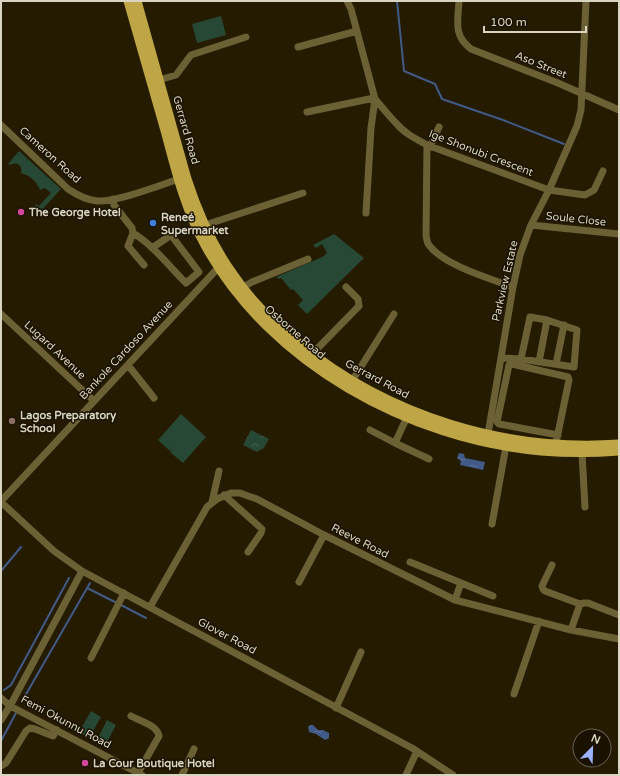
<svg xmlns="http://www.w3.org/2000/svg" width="620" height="776" viewBox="0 0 620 776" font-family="'Varela Round',sans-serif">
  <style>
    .grass { fill: #274834 }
    .forest { fill: url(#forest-crowns) }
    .water { fill: url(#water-ripples) }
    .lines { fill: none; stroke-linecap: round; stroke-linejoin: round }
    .stream { stroke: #415a87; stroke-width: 2 }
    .minor { stroke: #6c6035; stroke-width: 7 }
    .major { stroke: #bea545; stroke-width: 9 }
    .hotel-dot { fill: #d1479c; stroke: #1a1200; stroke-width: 1.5 }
    .shop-dot { fill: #3f7fe0; stroke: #1a1200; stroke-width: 1.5 }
    .education-dot { fill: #8d6e63; stroke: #1a1200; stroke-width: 1.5 }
    .labels { text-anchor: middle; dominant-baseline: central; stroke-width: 3; stroke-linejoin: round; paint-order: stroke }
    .street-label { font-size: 11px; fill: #d9d3c1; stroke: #1a1200 }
    .poi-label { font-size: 11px; font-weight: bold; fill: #d9d3c1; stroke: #1a1200; text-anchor: start }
  </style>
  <defs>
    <pattern id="forest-crowns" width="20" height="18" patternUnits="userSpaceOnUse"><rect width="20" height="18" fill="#274834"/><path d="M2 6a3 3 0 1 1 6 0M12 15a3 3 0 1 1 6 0" fill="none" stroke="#466250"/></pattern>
    <pattern id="water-ripples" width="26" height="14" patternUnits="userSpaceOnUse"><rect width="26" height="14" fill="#415a87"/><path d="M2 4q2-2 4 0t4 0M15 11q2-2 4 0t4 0" fill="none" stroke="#5c7196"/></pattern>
  </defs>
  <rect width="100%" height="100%" fill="#251b00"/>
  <path class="grass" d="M221,16L226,35L197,43L192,24Z
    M19,151L61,189L39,213L34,208L36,204L39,206L51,193L45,188L40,190C36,180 30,176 21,173C23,165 16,161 10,165L8,164Z
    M334,234L364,258L307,314L298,305L303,300L293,289L291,290L281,278L279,279L276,277L322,257L327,253L322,244L316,248L313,245Z
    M181,414L206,437L183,463L170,452L174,447L170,451L158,440Z
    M91,711L101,717L89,738L79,732Z
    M107,720L116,725L105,746L96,742Z"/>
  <path class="forest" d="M251,430L269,439L264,448L257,452L243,445Z"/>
  <path class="water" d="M459,453L464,454L465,458L485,462L483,470L460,465L461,461L457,458Z
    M310,725H313L318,730H323L329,733V738L325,740L316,734L309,732L308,727Z"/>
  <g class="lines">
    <path class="stream" d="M397,1L404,71L435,84L442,99L503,120L564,144
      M1,571L21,547
      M87,588L117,603
      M121,605L146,618
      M4,690L11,685L69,578
      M25,696L90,583
      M1,741L17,711"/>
    <path class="minor" d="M347,1L351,9L375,99L371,128L366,213
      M459,1C458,22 453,35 471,49L558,83L619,110
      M298,47L357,31
      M159,80L176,75L191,55L246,37
      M375,99C382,107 388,115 396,123C404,133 416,139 427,145L549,190L585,195L594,190L603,171
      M307,112L374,98
      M1,125L68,189C77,195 86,200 97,201C117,202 158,186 179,179
      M427,145L426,236C427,239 427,243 429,245C443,265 491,279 513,287
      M430,147L439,127
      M113,199L114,205L132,228L133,233L128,246L144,265
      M205,225L303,193
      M531,225L619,234
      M133,233C153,245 169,266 186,283L199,272L171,235L152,248
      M243,287L252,282L308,259
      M1,314L94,401
      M312,354L359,306L358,299L346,287
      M502,358L521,359L574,367L577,330L547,320L530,317L521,359
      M539,362L547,320
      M556,364L564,325
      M128,365L154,398
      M352,381L394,314
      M370,430L395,443L407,417
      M488,434L513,287L520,255L531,225L549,190L577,126L581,110L586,1
      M395,443L429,459
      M556,443L569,380L568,377L512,364L509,365L497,422L499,424L558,435
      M582,453L585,507
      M224,495L262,529L261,533L248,552
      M1,501L218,268
      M1,502L54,551L82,571L412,748L453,775
      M212,502L219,471
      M492,524L506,446
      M410,562L493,596
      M552,565L542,586L543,589L545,591L580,604L571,630
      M299,582L324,535
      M455,600L461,583
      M580,604L584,603H588L619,615
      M150,607L207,507L217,499L231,493H240L248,496L257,499L324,535L455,600L571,630L619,639
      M91,658L124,593
      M514,694L539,621
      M1,698L10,706L142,775
      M336,708L361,652
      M131,716C140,721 157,725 159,736L138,773
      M1,720L10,706L82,571
      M1,766L6,763L26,731L30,728L35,729L53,736L57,730
      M182,775L194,749
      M406,775L417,751"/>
    <path class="major" d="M128,1C141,45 153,90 166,134C176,172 186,212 206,247C271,364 409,439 541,451C567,453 593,453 619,451
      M137,1L187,179C198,213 212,245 233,274C251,301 275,324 300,344C388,416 505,452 619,444"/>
  </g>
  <g class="hotel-dot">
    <circle cx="21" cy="212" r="4"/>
    <circle cx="85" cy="763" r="4"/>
  </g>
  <circle class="shop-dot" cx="153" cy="223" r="4"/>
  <circle class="education-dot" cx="12" cy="421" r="4"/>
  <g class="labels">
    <g class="street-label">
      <text transform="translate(541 65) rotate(22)">Aso Street</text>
      <text transform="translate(186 130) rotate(74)">Gerrard Road</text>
      <text transform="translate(481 153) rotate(21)">Ige Shonubi Crescent</text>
      <text transform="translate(50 155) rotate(42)">Cameron Road</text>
      <text transform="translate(576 219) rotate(6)">Soule Close</text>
      <text transform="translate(505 281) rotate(-77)">Parkview Estate</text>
      <text transform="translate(295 332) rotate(41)">Osborne Road</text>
      <text transform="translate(55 350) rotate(43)">Lugard Avenue</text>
      <text transform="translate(126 350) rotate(-47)">Bankole Cardoso Avenue</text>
      <text transform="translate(377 379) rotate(28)">Gerrard Road</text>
      <text transform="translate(360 541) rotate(27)">Reeve Road</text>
      <text transform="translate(227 636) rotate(28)">Glover Road</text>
      <text transform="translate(66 722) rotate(28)">Femi Okunnu Road</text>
    </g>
    <g class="poi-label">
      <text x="29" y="212">The George Hotel</text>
      <text x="161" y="217">Reneé<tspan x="161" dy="13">Supermarket</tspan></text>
      <text x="20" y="415">Lagos Preparatory<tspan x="20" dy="13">School</tspan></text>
      <text x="93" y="763">La Cour Boutique Hotel</text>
    </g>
  </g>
  <rect width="620" height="776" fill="none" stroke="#d9d3c1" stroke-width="4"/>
  <g transform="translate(592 748) rotate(23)"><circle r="19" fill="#1a1200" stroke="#665f4d"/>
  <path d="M0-3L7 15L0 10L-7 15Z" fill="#9cb4fd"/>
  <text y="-6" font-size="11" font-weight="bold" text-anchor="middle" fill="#d9d3c1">N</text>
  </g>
  <path d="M484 26v6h102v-6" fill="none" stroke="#d9d3c1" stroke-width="2"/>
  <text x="490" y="26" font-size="12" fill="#d9d3c1" stroke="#1a1200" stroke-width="3" paint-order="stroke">100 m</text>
</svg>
